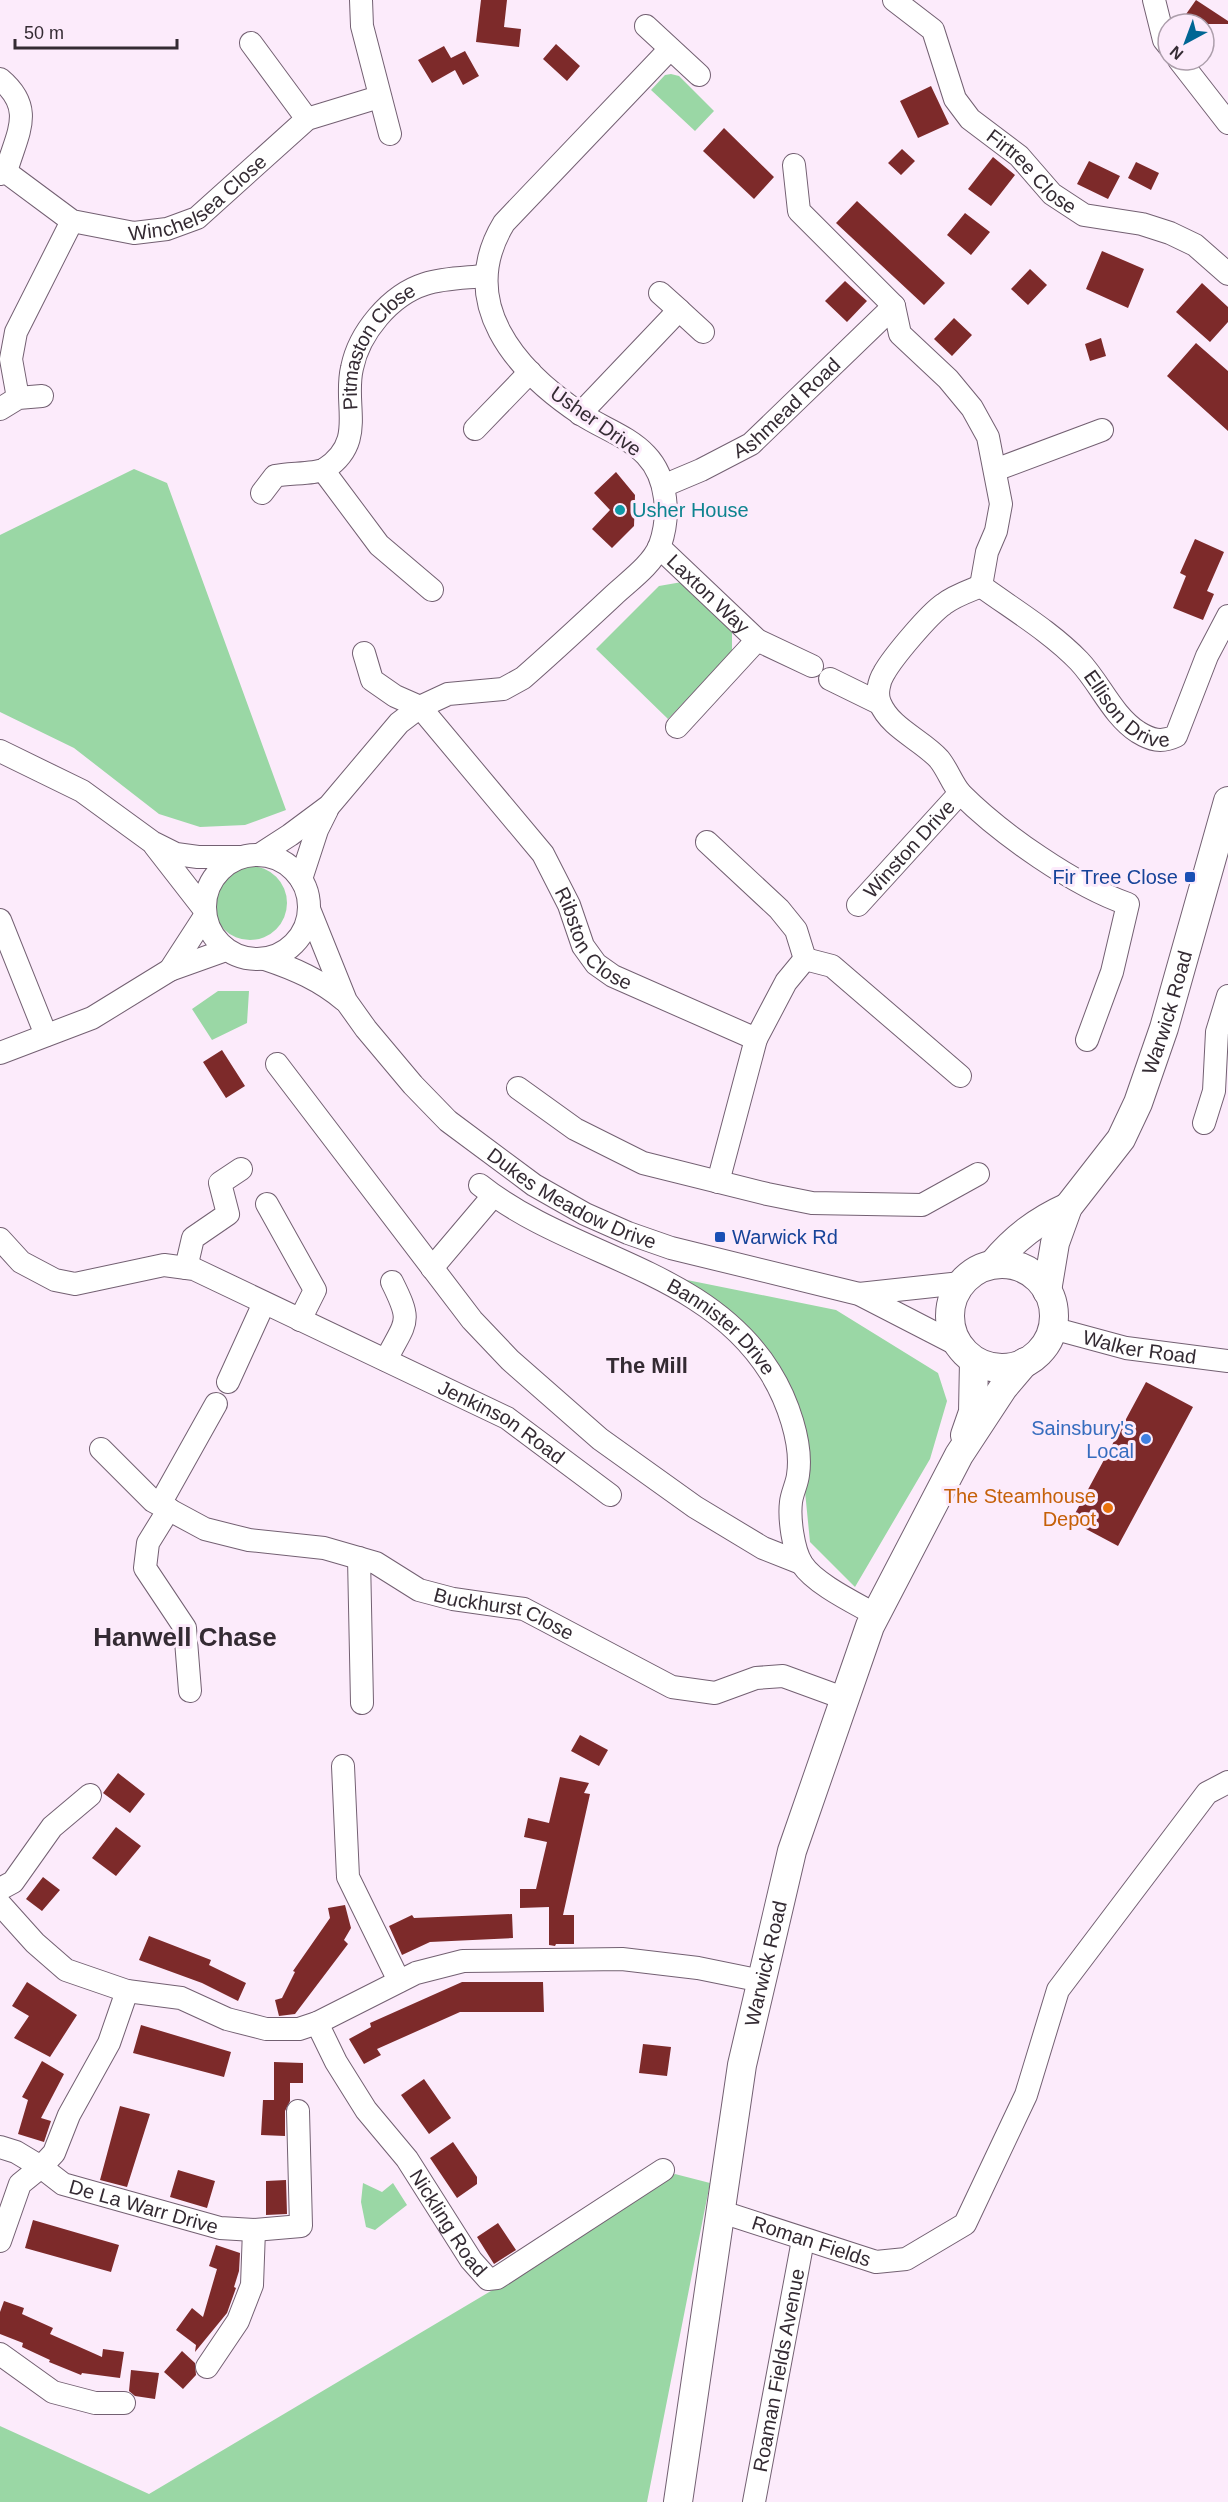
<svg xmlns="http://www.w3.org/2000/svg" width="1228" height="2502" viewBox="0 0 1228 2502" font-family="Helvetica,sans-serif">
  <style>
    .green { fill: #9ad7a5 }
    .building { fill: #7d2a2a }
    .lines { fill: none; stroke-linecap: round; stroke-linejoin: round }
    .minor-casing { stroke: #736072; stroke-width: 24 }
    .major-casing { stroke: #736072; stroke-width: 30 }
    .minor { stroke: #fff; stroke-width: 22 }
    .major { stroke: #fff; stroke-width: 28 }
    .culture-dot { fill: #0f9aa8; stroke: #fcebfb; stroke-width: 2 }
    .transit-dot { fill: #1a4fb4; stroke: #fcebfb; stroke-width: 2 }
    .shop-dot { fill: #3f7fe0; stroke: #fcebfb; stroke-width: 2 }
    .food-dot { fill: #e8710a; stroke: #fcebfb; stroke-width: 2 }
    .labels { text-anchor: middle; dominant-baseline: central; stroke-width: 6; stroke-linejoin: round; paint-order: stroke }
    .street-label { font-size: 20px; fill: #342b33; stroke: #fcebfb }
    .culture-label { font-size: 20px; fill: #0d838f; stroke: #fcebfb; text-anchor: start }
    .transit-label { font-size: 20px; fill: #164399; stroke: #fcebfb; text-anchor: end }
    .shop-label { font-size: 20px; fill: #366cbe; stroke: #fcebfb; text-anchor: end }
    .food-label { font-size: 20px; fill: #c56008; stroke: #fcebfb; text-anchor: end }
    .quarter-label { font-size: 22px; font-weight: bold; fill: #342b33; stroke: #fcebfb }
    .district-label { font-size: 26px; font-weight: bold; fill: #342b33; stroke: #fcebfb }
  </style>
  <rect width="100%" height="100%" fill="#fcebfb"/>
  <path class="green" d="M671,74L679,76L714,111L695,131L651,90L665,75Z
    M134,469L167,483L286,810L245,825L200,827L159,814L74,748L0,712V535Z
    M682,582L732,632V652L668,719L596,649L659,586Z
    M213 903a37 37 0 1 1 74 0a37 37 0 1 1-74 0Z
    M218,991H249L247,1023L212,1040L192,1009Z
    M682,1279L836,1310L938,1373L947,1401L930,1459L855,1587L810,1542L797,1410Z
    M675,2174L710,2183L647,2502H0V2426L149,2494L501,2285Z
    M363,2183L382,2192L393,2183L407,2205L375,2230L366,2227L361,2202Z"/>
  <path class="building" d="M481,0H507L504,27L521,29L519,47L476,42Z
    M1196,0L1228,21V24H1179Z
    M556,44L580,66L567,81L543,59Z
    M444,46L451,58L465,51L479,76L463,85L455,70L432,83L418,60Z
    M931,86L949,124L918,138L900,101Z
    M724,128L774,177L754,199L703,151Z
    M902,149L915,161L901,175L888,163Z
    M993,157L1015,175L991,206L968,189Z
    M1089,161L1120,176L1108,199L1077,184Z
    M1136,162L1159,173L1151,190L1128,178Z
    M857,201L945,283L924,305L836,223Z
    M965,213L990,232L971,255L947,235Z
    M1102,251L1144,269L1128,308L1086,289Z
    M1030,269L1047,285L1028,305L1011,289Z
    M845,281L867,301L847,322L825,301Z
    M1202,283L1228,307V322L1210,342L1176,312Z
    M954,318L972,335L952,356L934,339Z
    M1101,338L1106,356L1090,361L1085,344Z
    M1196,343L1228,371V431L1167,376Z
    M616,472L635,495L634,526L612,548L592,529L610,510L594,493Z
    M1195,539L1224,552L1207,591L1214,594L1203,620L1173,608L1186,576L1180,573Z
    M222,1050L245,1086L226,1098L203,1062Z
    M1146,1382L1193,1407L1118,1546L1071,1521Z
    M580,1735L608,1750L599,1766L571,1751Z
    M118,1773L145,1794L130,1813L103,1793Z
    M560,1777L589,1783L584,1793L590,1794L563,1915H574V1944H556L555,1946L549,1945V1907L520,1908V1889H536L547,1842L524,1837L528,1818L549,1823Z
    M116,1827L141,1846L116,1876L92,1858Z
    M43,1877L60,1890L42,1911L26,1899Z
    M345,1905L351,1928L344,1940L348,1944L295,2014L279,2016L275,2000L282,1998L295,1972L293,1971L330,1918L328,1908Z
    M512,1914L513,1938L430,1942L402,1955L389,1926L412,1915L414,1918Z
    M149,1936L211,1960L209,1965L246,1983L238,2001L202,1983L139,1960Z
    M27,1982L77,2015L50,2057L14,2038L29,2016L12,2006Z
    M462,1982H543L544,2012H460L377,2049L381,2055L364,2064L349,2039L371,2027L370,2023Z
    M141,2025L231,2052L224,2077L133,2053Z
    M643,2044L671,2047L667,2076L639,2073Z
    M42,2061L64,2074L41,2118L51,2121L44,2142L18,2134L28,2100L22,2097Z
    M274,2062L303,2063V2083H290V2101L285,2111V2136L261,2135L263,2100H274Z
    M424,2079L451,2118L429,2134L401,2095Z
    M120,2106L150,2114L127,2187L100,2180Z
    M453,2142L477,2177V2184L457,2198L430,2158Z
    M178,2170L215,2181L207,2208L170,2197Z
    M286,2180L287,2214L266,2215V2181Z
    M33,2220L119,2245L111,2272L25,2248Z
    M498,2223L516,2250L494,2264L477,2237Z
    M216,2245L240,2253L239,2271L234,2287L236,2288L227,2313L195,2352L196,2345L176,2330L192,2308L203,2317L217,2269L209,2266Z
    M4,2301L24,2308L22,2314L53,2328L50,2334L75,2345L102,2357L103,2349L124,2352L120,2378L82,2373L81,2375L49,2362L50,2360L22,2347L23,2343L0,2334V2312Z
    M182,2351L195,2363L196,2375L183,2389L164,2372Z
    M131,2370L159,2373L155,2399L135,2396L129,2391Z"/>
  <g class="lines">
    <g class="minor-casing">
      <g id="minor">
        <path d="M361,0L362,26L390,134"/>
        <path id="s1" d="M894,0L933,30L955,99L970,119L1019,156L1052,194L1084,215L1142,224L1170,233L1195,245L1228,274"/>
        <path d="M1154,0L1164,40L1168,45"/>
        <path d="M646,26L699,75"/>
        <path d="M251,43L307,119"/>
        <path d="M1179,60L1228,123"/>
        <path d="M0,79C36,109 17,133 6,172"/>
        <path d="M794,165L799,211L894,306"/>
        <path id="s2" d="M0,174L6,172L72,221L134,233L167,229L197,218L307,119L379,97"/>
        <path d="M679,310L703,332"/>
        <path d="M18,398L11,359L16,332L72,221"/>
        <path d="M0,409L18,398L42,396"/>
        <path d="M580,414L679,310L660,293"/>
        <path d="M475,429L530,372"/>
        <path d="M323,470L379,545L432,590"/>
        <path d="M995,470L1102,430"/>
        <path id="s3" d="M663,486L701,470L751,444L894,306L900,334L948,379L972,408L988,437L1001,504L996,531L987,552L981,586"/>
        <path id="s4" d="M262,493L275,476C288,473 316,474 325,469C367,441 343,406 352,368C359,333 390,295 425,284C443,278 465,278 484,276"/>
        <path id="s5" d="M659,547L757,640L812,666"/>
        <path d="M981,586C969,591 954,596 944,604C929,614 893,657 884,673C879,681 876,694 880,703C890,728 922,740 939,759C948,770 952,784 961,794C1001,834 1075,886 1128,904L1112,972L1087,1040"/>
        <path id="s6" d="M981,586C1014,610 1051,632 1079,661C1100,683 1112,715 1138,732C1151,740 1161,743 1176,736L1207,656L1228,616"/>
        <path id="s7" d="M364,653L372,680L395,696L420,707L543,854L569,905L583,946L596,964L613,976L756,1039L786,982L805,959"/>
        <path d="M830,679L879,703"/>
        <path d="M677,727L757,640"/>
        <path d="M0,751L82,791L152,842L176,854L198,857H239"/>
        <path d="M707,842L779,909L796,930L805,959"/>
        <path d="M155,846L204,909"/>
        <circle cx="257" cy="907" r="52"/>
        <path d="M259,855L290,835L329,806L399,723L420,707L448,694L503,689L523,678C554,651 584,623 614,595C629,581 652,565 660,545C670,517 668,478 646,455C628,436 602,428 581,414C515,370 456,302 504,223L670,49"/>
        <path d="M301,879L317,830L327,810"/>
        <path id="s8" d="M858,905L960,793"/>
        <path id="s9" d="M309,909L346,1001L366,1029L413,1085L448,1121L534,1185L585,1214L628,1233L671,1248L859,1294L958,1345"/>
        <path d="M0,920L46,1035"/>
        <path d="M265,959C295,969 320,980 344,1000"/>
        <path d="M805,959L832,966L960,1076"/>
        <path d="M170,970L205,916"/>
        <path d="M0,1053L92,1018L170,970L226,950"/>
        <path d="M277,1064L472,1320L510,1360L600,1439L695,1507L763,1548L801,1563"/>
        <path d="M518,1088L575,1129L643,1163L767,1194L812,1203L922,1205L978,1174"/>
        <path d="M1204,1123L1214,1091L1217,1032L1228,996"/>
        <path d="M718,1182L756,1039"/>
        <path id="s10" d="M480,1185C570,1257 705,1268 770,1372C787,1399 803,1443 798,1475C797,1484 792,1493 791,1502C789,1518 793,1550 802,1564C815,1584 855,1603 876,1615"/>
        <path d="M267,1204L315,1290L300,1320"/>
        <path id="s11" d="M0,1239L21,1262L55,1280L75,1284L164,1265L194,1269L507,1418L610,1495"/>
        <path d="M186,1268L193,1238L228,1214L220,1183L241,1169"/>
        <path d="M432,1268L493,1196"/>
        <path d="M859,1294L961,1283"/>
        <path id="s12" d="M1052,1328L1126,1348L1228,1361"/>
        <path d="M386,1360C406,1320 413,1324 392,1282"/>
        <path d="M228,1382L264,1303"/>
        <path id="s13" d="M101,1449L153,1501L205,1529L249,1540L324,1548L376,1563L419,1590L453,1599L524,1609L672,1687L715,1693L756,1678L783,1676L846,1699"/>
        <path d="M160,1504L216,1404"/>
        <path d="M169,1509L148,1543L145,1568L185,1628L190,1691"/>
        <path d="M359,1558L362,1703"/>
        <path d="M343,1766L348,1877L399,1981"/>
        <path d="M0,1889L13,1882L52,1827L90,1795"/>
        <path d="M0,1904L35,1943L66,1970L127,1991L181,1998L227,2019L266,2029H299L317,2023L416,1973L463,1961L622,1959L698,1968L762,1981"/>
        <path id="s14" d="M127,1991L109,2043L69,2115L54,2153L41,2167L63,2184L220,2228L254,2230L301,2226L298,2111"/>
        <path id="s15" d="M317,2023L336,2062L366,2110L407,2159L471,2260L488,2279L497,2278L663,2170"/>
        <path d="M0,2147L16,2152L41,2167L20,2184L0,2241"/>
        <path id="s16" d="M722,2212L876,2262L906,2259L965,2224L1026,2095L1058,1990L1207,1793L1228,1782"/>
        <path d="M0,2354L53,2392L95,2403H124"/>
        <path d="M207,2367L238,2321L252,2285L254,2230"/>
        <path id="s17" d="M754,2502L803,2240"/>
      </g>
    </g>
    <g class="major-casing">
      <g id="major">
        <path d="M993,1264C1015,1238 1037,1221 1068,1207"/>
        <circle cx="1002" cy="1316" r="52"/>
        <path id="s18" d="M1047,1291L1055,1243L1068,1207L1121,1139L1138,1103L1164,1028L1228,801"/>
        <path d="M965,1435L973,1412L974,1361"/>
        <path id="s19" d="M678,2502L742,2065L792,1851L870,1626L959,1455L1003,1388L1025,1362"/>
      </g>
    </g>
    <use href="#minor" class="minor"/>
    <use href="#major" class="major"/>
  </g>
  <circle class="culture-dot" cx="620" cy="510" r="6"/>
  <g class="transit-dot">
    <rect x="1184" y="871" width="12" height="12" rx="3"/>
    <rect x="714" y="1231" width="12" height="12" rx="3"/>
  </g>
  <circle class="shop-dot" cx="1146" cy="1439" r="6"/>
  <circle class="food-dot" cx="1108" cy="1508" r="6"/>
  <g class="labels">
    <g class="street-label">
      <text stroke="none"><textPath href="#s1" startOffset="228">Firtree Close</textPath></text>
      <text stroke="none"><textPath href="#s2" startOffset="226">Winchelsea Close</textPath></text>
      <text stroke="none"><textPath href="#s4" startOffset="213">Pitmaston Close</textPath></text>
      <text stroke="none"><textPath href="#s3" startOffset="148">Ashmead Road</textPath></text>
      <text transform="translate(596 421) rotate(35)">Usher Drive</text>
      <text stroke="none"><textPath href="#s5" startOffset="68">Laxton Way</textPath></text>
      <text stroke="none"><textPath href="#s6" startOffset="194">Ellison Drive</textPath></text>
      <text stroke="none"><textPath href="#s8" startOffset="76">Winston Drive</textPath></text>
      <text stroke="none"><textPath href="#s7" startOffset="376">Ribston Close</textPath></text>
      <text stroke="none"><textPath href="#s18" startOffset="308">Warwick Road</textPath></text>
      <text stroke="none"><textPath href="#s9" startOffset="404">Dukes Meadow Drive</textPath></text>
      <text stroke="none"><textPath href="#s10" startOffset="282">Bannister Drive</textPath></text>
      <text stroke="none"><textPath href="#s12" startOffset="90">Walker Road</textPath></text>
      <text stroke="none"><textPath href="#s11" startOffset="555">Jenkinson Road</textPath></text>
      <text stroke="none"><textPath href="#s13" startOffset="447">Buckhurst Close</textPath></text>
      <text stroke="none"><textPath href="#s19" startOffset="546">Warwick Road</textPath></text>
      <text stroke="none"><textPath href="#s14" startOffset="309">De La Warr Drive</textPath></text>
      <text stroke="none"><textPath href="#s15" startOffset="240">Nickling Road</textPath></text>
      <text stroke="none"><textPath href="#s16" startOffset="94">Roman Fields</textPath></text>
      <text stroke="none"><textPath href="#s17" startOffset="134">Roaman Fields Avenue</textPath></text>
    </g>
    <g class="culture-label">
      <text x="632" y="510">Usher House</text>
    </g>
    <g class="transit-label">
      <text x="1178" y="877">Fir Tree Close</text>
      <text x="732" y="1237" text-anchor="start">Warwick Rd</text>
    </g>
    <g class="shop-label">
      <text x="1134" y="1428">Sainsbury's<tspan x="1134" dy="23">Local</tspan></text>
    </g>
    <g class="food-label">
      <text x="1096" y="1496">The Steamhouse<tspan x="1096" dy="23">Depot</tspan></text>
    </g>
    <g class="quarter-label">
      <text x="647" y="1365">The Mill</text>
    </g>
    <g class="district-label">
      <text x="185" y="1637">Hanwell Chase</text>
    </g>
  </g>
  <g transform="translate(1186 42) rotate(221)"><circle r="28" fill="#fcebfb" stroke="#ac9eab" stroke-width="1.5"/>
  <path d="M0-4.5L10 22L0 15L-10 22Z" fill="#006694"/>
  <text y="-9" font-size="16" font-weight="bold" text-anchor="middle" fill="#342b33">N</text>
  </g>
  <path d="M15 39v9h162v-9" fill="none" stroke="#342b33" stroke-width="3"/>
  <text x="24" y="39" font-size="18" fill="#342b33" stroke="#fcebfb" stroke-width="4.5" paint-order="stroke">50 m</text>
</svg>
